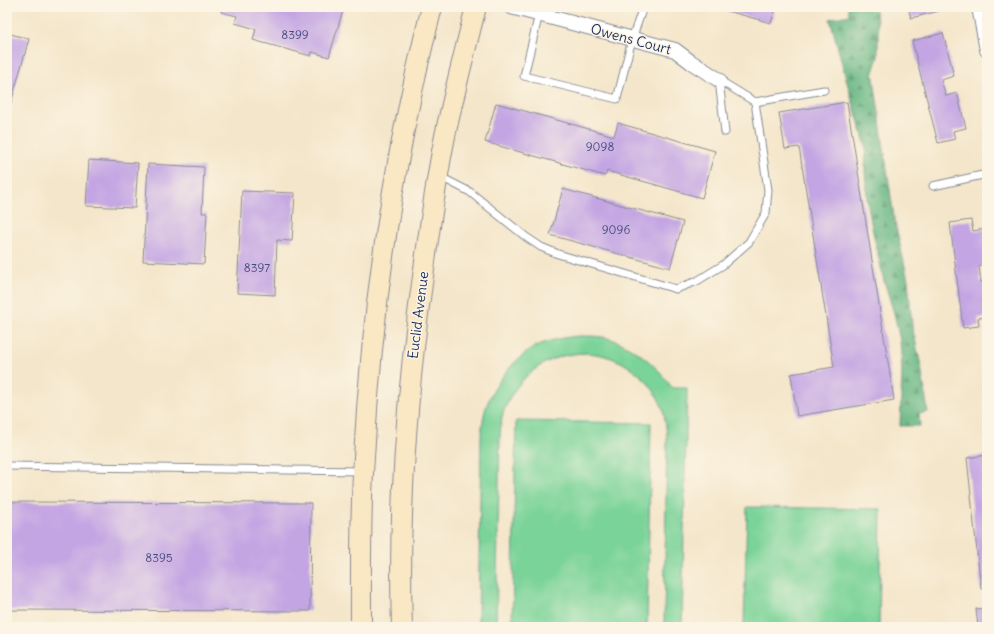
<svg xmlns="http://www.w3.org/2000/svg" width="994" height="634" viewBox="0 0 994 634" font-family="Delius,sans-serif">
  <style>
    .forest { fill: url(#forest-firs); stroke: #3f726f }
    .garden { fill: #7ad398; stroke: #4a817b }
    .building { fill: #c3a5e3 }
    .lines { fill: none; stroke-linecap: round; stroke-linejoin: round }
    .lane-casing { stroke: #888a94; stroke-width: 9 }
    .street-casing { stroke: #888a94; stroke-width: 16 }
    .secondary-casing { stroke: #888a94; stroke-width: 22 }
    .lane { stroke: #fff; stroke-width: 7 }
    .street { stroke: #fff; stroke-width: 14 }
    .secondary { stroke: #fae7c3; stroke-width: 20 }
    .labels { text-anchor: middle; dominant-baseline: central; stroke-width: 3; stroke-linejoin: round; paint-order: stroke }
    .number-label { font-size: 12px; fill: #454c7f }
    .street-label { font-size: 14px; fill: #1b2f5e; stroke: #fcf5e5 }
  </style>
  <defs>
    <pattern id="forest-firs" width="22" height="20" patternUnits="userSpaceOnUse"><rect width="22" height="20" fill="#63b580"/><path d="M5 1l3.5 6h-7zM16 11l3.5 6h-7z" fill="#51946c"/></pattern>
  </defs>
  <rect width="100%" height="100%" fill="#fcf5e5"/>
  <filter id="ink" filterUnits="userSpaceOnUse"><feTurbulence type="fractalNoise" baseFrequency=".025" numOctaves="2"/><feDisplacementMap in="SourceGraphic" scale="8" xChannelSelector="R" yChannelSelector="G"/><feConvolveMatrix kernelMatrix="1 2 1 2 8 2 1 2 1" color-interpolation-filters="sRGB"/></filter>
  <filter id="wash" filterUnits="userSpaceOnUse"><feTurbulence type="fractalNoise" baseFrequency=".012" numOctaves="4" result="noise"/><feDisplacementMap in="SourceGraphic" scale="16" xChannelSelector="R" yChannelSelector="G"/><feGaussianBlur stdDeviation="0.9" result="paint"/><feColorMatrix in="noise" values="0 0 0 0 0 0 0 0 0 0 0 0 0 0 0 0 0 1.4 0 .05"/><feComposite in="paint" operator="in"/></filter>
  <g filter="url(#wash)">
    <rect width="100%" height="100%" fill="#f4e6ca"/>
    <path class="forest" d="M848,7H875L878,29V57L873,72L894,218L908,280L912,326L921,366L928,412L919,414L920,426H900L902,370L900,340L894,313L884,281L871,223L867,199L865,170L866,146L851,97L830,19L849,15Z"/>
    <path class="garden" d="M580,336C587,336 595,336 602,337C623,340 650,359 663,376C667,380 669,384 672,388H687L682,627H664L667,436C666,427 665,418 663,409C657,393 646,378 632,369C588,337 527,356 506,406C501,415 501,425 500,435L496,627H478L481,436C482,428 483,419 485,411C492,385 516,355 541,344C554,339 567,337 580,336Z
      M516,421L651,423L647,627H512Z
      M747,507L881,509L879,627H744Z"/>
    <g id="blocks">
      <path class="building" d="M222,7H344L329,57L312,52L311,56L253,40L256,29L235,23L237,16L221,12Z
        M713,7H776L771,23Z
        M908,7H938L939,11L911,18Z
        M7,33L29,39L7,117Z
        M943,33L954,76L941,80L946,96L957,93L966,128L953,131L955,139L938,143L912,41Z
        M847,102L894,400L797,416L791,374L834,367L799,147L785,149L779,113Z
        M496,103L614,136L618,123L715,151L702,198L607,171L605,176L485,142Z
        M89,160L138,163L135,208L86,206Z
        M148,164L204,167L202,213H207L204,264L143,261Z
        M563,189L683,222L670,268L550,235Z
        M242,191L295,193L292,241L277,240L275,295L237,293Z
        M971,220L973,231L985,229L987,245V265L979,266L981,282L987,281V317L978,318L979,326L963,328L950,223Z
        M987,455V588L981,589L967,458Z
        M7,502L311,503L310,611L7,610Z
        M987,608V627H978L976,609Z"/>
    </g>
  </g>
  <g filter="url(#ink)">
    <use href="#blocks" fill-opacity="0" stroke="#888a94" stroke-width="1"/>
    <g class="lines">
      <g class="lane-casing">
        <path id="lane" d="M539,14L524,76L617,99L632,39L643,7
          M719,80L755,102L824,90
          M719,80L725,132
          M439,176L470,192L526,237L541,247L558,254L676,289L697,281L723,265L749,242L766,213L768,190L755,102
          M933,186L987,174
          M7,466L363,471"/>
      </g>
      <g class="street-casing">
        <path id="street" d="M511,7L675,50L691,62L719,80
          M979,7L987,50"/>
      </g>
      <g class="secondary-casing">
        <path id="secondary" d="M361,627C361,570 360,514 364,457C372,306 394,154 432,7
          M402,627C398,507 407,388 424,269C430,225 436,180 445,136C454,93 465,50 476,7"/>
      </g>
      <use href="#lane" class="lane"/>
      <use href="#street" class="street"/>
      <use href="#secondary" class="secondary"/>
    </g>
  </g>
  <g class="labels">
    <g class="number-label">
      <text x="295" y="34">8399</text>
      <text x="600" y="146">9098</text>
      <text x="616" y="229">9096</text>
      <text x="257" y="267">8397</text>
      <text x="159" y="557">8395</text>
    </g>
    <g class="street-label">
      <text transform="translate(631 39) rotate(15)">Owens Court</text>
      <text transform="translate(418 315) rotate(-83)">Euclid Avenue</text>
    </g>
  </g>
  <rect width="994" height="634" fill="none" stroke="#fcf5e5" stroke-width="24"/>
</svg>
